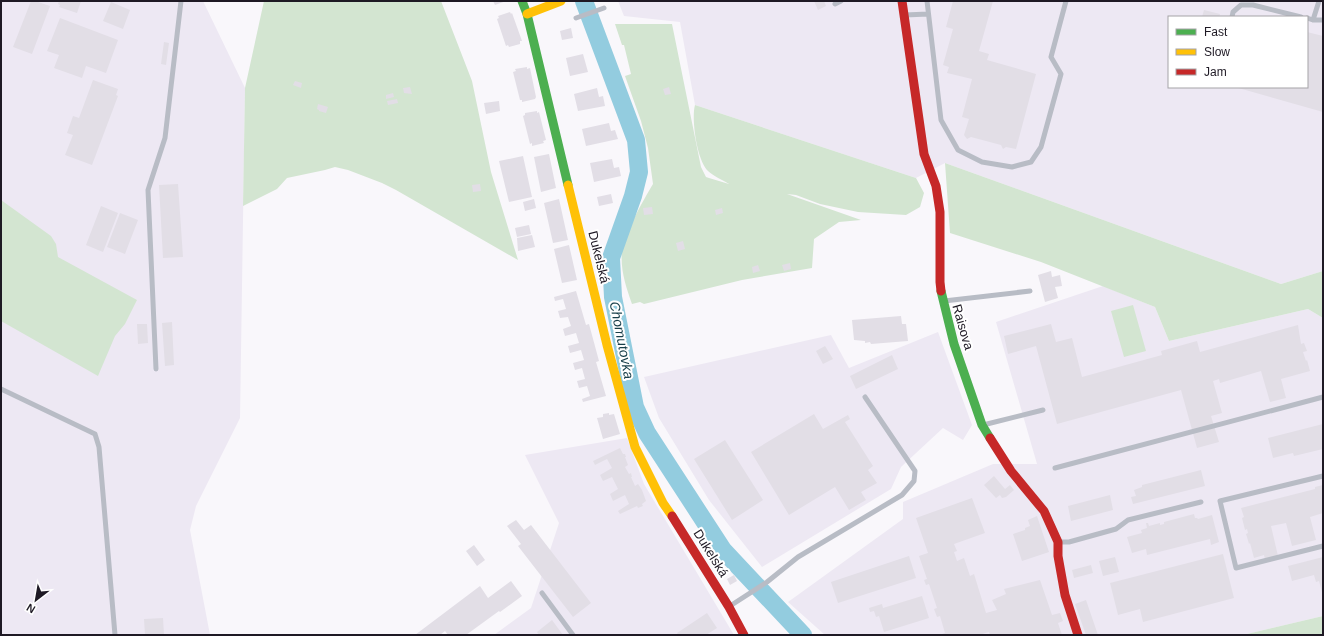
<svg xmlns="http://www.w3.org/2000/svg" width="1324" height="636" viewBox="0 0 1324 636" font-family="Helvetica,sans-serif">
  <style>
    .built { fill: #ede8f3; fill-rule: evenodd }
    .green { fill: #d3e5d1 }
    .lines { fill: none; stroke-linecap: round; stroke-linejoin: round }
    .river { stroke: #93ccdf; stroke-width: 18 }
    .building { fill: #e2dee6 }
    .lane { stroke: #b8bcc5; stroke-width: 5 }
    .fast { stroke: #4caf50; stroke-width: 9 }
    .slow { stroke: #ffc107; stroke-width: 9 }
    .jam { stroke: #c62828; stroke-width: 9 }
    .labels { text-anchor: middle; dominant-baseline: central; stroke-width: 4; stroke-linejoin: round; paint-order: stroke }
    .street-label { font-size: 13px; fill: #1e1924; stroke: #fff }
    .water-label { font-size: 14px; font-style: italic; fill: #173e49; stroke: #fff }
  </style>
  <rect width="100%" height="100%" fill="#f9f7fb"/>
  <path class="built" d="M1,1H203L245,88L240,418L196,506L190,530L210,635H1Z
    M618,1H1323V271L1281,284L945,163L916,178L695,105L680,22L624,16ZM1169,17H1307V87H1169Z
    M1103,286L1155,307L1169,341L1308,309L1323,318V616L1243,635H825L788,602L903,519V502L993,464H1037L996,322Z
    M938,332L972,425L963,440L943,428L901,467L891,489L762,567L709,500L659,418L644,377L831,335L849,368Z
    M627,438L644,484L734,635H494L531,608L559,523L525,455Z"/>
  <path class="green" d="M264,1H441L472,81L491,172L518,260L396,190L382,183L348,170L335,167L325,170L287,178L277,189L243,206L245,88Z
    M615,24H672L701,167L706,177L709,178L729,184C723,180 713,176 708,171C697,161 691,119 695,105L916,178L924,193L920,207L906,215L858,212L820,204L796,195L787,194L861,220L839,222L814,239L812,268L742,280L644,304L640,302L632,304C626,287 620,269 622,251C624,234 644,199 653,184L648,148L641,121L625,76L631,74L624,45H622Z
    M945,163L1281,284L1323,271V318L1308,309L1169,341L1155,307L1041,262L950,233Z
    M1,200L51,236L56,244L58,257L137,300L125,324L115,336L98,376L1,321Z
    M1133,305L1146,351L1124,357L1111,311Z
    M1323,616V635H1243Z"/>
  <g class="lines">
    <path class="river" d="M584,1L636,140L639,172L633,196L611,258L613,297L635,407L647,433L723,550L803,635"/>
  </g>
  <path class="building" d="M31,1H35L50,6L32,54L13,47Z
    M59,1H81L77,13L59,7L60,5L58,4Z
    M493,1H506L495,5Z
    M814,1H824L826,6L818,10Z
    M953,1H993L979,51L989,54L987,60L1036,74L1016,149L1006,147L1003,149L1001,145L971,137L967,139L964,135L969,119L962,117L972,79L947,73L949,67L943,65L953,29L946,27Z
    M111,2L130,10L123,29L103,21Z
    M1204,10L1220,14L1219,17H1202Z
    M510,12L511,14L512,13L522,41H520V44L509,47L508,45L506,46L497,19L499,18L498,16Z
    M60,18L118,40L106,73L86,66L82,78L54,68L59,55L47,51Z
    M571,28L573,38L562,40L560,31Z
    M1307,32L1323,36V112L1235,87H1307Z
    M164,42L169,43L166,65L161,64Z
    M583,54L588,72L570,76L566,58Z
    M527,67V69L530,68L536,97L535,99L522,102V100H520L513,72L516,71L515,69Z
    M93,80L118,89L116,95L118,96L92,165L65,155L73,135L67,133L73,116L79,118Z
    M295,81L302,83L301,88L293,85Z
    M410,87L412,94L404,93L403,88Z
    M669,87L671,94L665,95L663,89Z
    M597,88L599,97L603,96L605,106L578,111L574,94Z
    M393,93L394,97L386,99V95Z
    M397,99L398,103L388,105L387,101Z
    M499,101L500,111L486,114L484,103Z
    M318,104L328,107L326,113L319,111V110L317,109Z
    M537,111V113L539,112L546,140L543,141L544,143L532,146V143L530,144L523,116L525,115V113Z
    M609,123L611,131L615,130L618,139L586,146L582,129Z
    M549,154L556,188L541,192L534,157Z
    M523,156L532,197L509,202L499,161Z
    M612,159L614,168L619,167L621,176L594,182L590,163Z
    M178,184L183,257L163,258L159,185Z
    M480,184L481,191L473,192L472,185Z
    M611,194L613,203L599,206L597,197Z
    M534,199L536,208L525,211L523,202Z
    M559,199L568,240L553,243L544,203Z
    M101,206L118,213L103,252L86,245Z
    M652,207L653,214L644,215L643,208Z
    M722,208L723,213L716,215L715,210Z
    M120,213L138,220L125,254L107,247Z
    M529,225L531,234L517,237L515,228Z
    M532,235L535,247L518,251L517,238Z
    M683,241L685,249L678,251L676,243Z
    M569,245L577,280L562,283L554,249Z
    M790,263L791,269L784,271L782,265Z
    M758,265L760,271L753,273L752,267Z
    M1051,271L1052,277L1060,275L1062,286L1055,287L1058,298L1045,302L1038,275Z
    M576,291L586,325L589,324L599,361L596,362L606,396L583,402L582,399L590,396L587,386L579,388L577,381L585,379L582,368L575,370L573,363L584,360L581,350L570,353L568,346L579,343L576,333L565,336L563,329L571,326L568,317L560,318L558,311L566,309L563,299L555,301L554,297Z
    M901,316L902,324H906L908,341L871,344L870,342L865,343V341L854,340L852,320Z
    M172,322L174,365L165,366L162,323Z
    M137,324H147L148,343L138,344Z
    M1051,324L1056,342L1072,338L1082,377L1162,355L1161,351L1197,341L1200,352L1298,325L1301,344L1304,343L1307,351L1303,352L1306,361L1307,360L1310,371L1281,379L1286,398L1270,402L1261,371L1220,383L1219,379L1213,381L1222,413L1211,416L1219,442L1197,448L1181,390L1057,424L1036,346L1008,354L1004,336Z
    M825,346L833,359L823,364L816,351Z
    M892,355L898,369L856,389L850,376Z
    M609,413V415L614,414L620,434L603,439L597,418L603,417V414Z
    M814,414L823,429L848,415L850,419L845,422L873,466L868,470L877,483L861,492L866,500L849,510L835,487L789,515L751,452Z
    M1323,424V449L1294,456L1293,453L1273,458L1268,438Z
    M725,440L763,500L732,520L694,459Z
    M620,448L623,454H625L626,457H625L628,465L625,467L629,474L631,473L632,477H631L635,486L638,484L642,490L646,501L642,504L643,506L638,508L637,506L620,514L618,511L629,504L625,495L613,501L610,494L618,489L612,477L603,481L600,475L612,468L607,459L595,465L593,461Z
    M1201,470L1205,486L1133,504L1131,497L1136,496L1134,490L1142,487V485Z
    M994,476L1005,489L1010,485L1014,490L1006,497L1002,498L1000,495L996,498L984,485Z
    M1323,485V513L1310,517L1316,540L1292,546L1286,523L1271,526L1278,556L1265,560L1264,555L1254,558L1250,543L1249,544L1247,537L1246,534L1248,533L1247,529L1245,530L1242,518L1244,517L1241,508L1315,489V487Z
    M1110,495L1113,510L1071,521L1068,506Z
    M972,498L985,533L954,544L957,551L954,552L957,561L964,558L970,576L974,574L986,613L997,610L992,600L1006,594L1004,589L1040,580L1052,615L1060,613L1063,621L1058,623L1062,635H990L989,632L979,635H943L942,634L945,633L940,616L937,617L934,609L937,608L929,584L926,585L924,580L927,579L919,556L928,553L916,518Z
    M1194,514L1195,518H1197L1198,519L1212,515L1219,542L1211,545L1210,539L1147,555L1146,549L1132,553L1127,537L1142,533L1141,530L1147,528L1146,523H1148L1149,526L1160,523V525L1164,524V522Z
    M1037,516L1049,552L1022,561L1013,534L1025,530V528L1030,526L1028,520Z
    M516,520L524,530L531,525L591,603L573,617L518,546L521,544L507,526Z
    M474,545L485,560L477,566L466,551Z
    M1223,554L1234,598L1143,622L1140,609L1118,615L1110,583Z
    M909,556L916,578L838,603L831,582Z
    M1115,557L1119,572L1103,576L1099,561Z
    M1323,557V596L1319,581L1316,582L1314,575L1292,581L1288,566Z
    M1091,565L1093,573L1074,578L1072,570Z
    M734,575L737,581L730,585L727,579Z
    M511,581L522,596L500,612L499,611L466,635H448L445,631L440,635H415L480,586L488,598Z
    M922,596L929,618L884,632L879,616L876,617L874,611L870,612L869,608L882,604L883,608Z
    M1086,600L1098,635H1086L1075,604Z
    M707,613L717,628L706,635H678L677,633Z
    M163,618L164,635H145L144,619Z
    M552,620L563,635H539L537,632Z"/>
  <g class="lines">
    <path class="lane" d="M927,1L941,120L958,150L982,162L1012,167L1031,162L1041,147L1061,74L1051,57L1066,1
      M1319,1L1313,20H1323
      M835,4L841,1
      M905,15L928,14
      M1232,17L1233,12L1241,5H1253L1301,17
      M576,18L604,8
      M1307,18L1313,20
      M944,301L1030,291
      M156,369L148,190L165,138L181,1
      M1,389L95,434L99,447L115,635
      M983,425L1043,410
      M1055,468L1323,397
      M1323,476L1220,501L1236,568L1323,546
      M1059,542H1069L1116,529L1128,520L1201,502
      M542,593L573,635
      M730,606L767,582L798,557L902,495L914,481L915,471L865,397"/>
    <path class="fast" d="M522,1L527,14L568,185
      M941,291L954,344L982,425L990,438"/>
    <path class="slow" d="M527,14L561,1
      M568,185L607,345L635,447L663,503L672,516"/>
    <path class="jam" d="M902,1L924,154L936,186L940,212V282L941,291
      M990,438L1011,471L1044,511L1058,542V556L1065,595L1078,635
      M672,516L729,607L744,635"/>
  </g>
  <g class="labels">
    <g class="street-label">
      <text transform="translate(599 257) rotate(76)">Dukelská</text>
      <text transform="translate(963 327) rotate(74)">Raisova</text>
      <text transform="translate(711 553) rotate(58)">Dukelská</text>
    </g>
    <g class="water-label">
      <text transform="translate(622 340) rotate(79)">Chomutovka</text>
    </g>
  </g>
  <rect width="1324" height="636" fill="none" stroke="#1e1924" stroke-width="4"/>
  <rect x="1168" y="16" width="140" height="72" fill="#ffffff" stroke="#a5a3a7"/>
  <rect x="1176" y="29" width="20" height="6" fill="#4caf50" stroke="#a5a3a7"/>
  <text x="1204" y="36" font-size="12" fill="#1e1924">Fast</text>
  <rect x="1176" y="49" width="20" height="6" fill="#ffc107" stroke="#a5a3a7"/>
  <text x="1204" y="56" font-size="12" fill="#1e1924">Slow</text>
  <rect x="1176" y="69" width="20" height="6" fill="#c62828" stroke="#a5a3a7"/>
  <text x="1204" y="76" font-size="12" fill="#1e1924">Jam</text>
  <g transform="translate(36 600) rotate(211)" stroke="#ffffff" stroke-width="3" paint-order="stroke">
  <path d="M0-3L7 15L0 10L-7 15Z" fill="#1e1924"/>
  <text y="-6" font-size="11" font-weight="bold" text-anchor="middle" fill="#1e1924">N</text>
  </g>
</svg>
